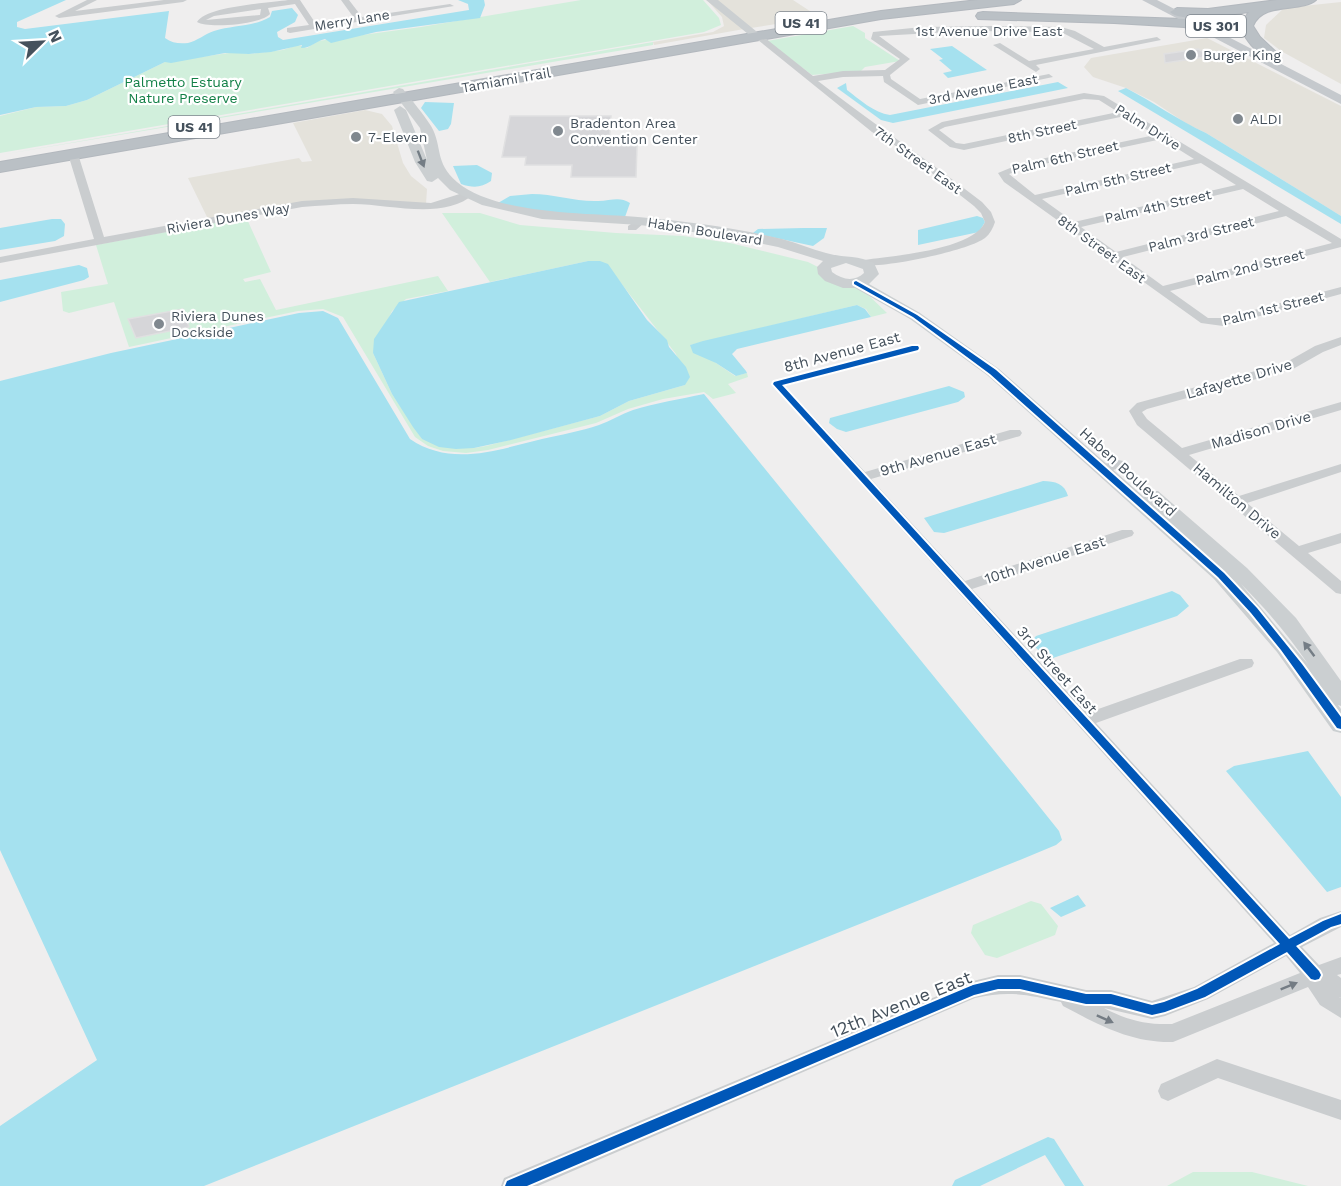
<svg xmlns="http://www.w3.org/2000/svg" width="1341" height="1186" viewBox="0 0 1341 1186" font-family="'Work Sans',sans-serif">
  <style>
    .commercial { fill: #e4e2db }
    .green { fill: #d1efdc }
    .water { fill: #a5e1ef }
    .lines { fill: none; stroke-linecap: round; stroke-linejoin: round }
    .canal { fill: #a5e1ef; fill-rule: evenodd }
    .building { fill: #d6d6d9; stroke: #e0e0e1; stroke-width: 1.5 }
    .highway-casing { stroke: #b3b8be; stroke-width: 2 }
    .street { fill: #cacdcf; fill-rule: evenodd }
    .secondary { fill: #cbcfd1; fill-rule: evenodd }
    .primary { fill: #c5c9cd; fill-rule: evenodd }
    .highway { fill: #bac0c5; fill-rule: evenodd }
    .cycleway-casing { stroke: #fff; stroke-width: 4 }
    .cycleway { fill: #0057b8; fill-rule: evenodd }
    .oneway { fill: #747d85 }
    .oneway2 { fill: #747c84 }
    .poi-dot { fill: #80888f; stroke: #fff; stroke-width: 2 }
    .labels { text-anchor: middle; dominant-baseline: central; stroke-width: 4.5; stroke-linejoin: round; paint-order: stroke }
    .far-street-label { font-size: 14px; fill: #45515c; stroke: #fff }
    .shield { fill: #fff; stroke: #7d858d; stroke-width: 1.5 }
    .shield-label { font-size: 14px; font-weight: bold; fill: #45515c }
    .far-poi-label { font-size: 14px; fill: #45515c; stroke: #fff; text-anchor: start }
    .far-park-label { font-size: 14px; fill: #138047; stroke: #fff }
    .street-label { font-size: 15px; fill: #45515c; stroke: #fff }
    .near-street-label { font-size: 18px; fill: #45515c; stroke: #fff }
  </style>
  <rect width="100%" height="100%" fill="#efeeee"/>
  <path class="commercial" d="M707,0L744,29L654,45L653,42L713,32L724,26L722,17Z
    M716,0H793L819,17L751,28Z
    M1341,2V84L1281,51L1264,38L1266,25L1284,8Z
    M1207,38L1341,106V216L1206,133L1187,124L1154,102L1126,88L1093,77L1084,67L1091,58Z
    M365,110L382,114L392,126L403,163L411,176L427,189L426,204L355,199L208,219L188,178L299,158L302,162L312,161L293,123Z"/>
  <path class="green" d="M581,0H703L719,18L721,25L704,32L0,153V116L36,107L66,106L87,100L165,62L236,52L249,54L283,50L298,45L307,48L318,41L421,27Z
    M853,26L865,33V38L900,61L865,67L861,71L812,75L767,41Z
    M653,42V45L0,155Z
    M442,213H480L520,225L616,233L683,236L730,243L808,262L862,289L887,313L871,317L866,309L857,305L690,345L735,376L747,373L748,377L728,384L736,393L713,399L704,392L663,399L628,409L596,423L488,450L466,453L443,451L428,446L415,437L343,317L323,309L298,311L129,347L114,302L69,313L63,311L61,292L108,284L96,245L246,217L271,272L243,279L245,282L260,279L276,310L438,276L448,291L406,299L392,311L373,353L392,394L422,439L474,448L486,446L600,416L629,401L685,385L676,354L610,269L588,261L490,282Z
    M1031,901L1041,904L1058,926L1055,935L997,958L985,955L971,933L973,925Z
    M1193,1172H1252L1308,1186H1167Z"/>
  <path class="water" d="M0,0H66L17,22V27L25,29L169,11L165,38C172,43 179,44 188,43C197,41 205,34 214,31C233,25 253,27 270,17L272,11L292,8L298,15L295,22L277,32L278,37L283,40L469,10L468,4L458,0H484L485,5L480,18L376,32L331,43L325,39C316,41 311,48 301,48L302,45L271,52L249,54L225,53L171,63L165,62L87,100L66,106L36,107L0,115Z
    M952,46L987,70L948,78L943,73L952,71L939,60L943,59L930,49Z
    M1058,82L1068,88L893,123L881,120L837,88L846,83L847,90C859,99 874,113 890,115Z
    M1126,88C1153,102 1178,120 1206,133L1325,206L1341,216V224L1118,91Z
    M425,102L454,103L451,124L448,129L439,131L421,108Z
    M477,165L492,173L491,181C481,188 473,188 461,184L453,166Z
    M532,194C554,194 576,202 598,201C611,201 619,196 630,203L625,217C582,216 539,214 498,203L510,196Z
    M977,216L983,218L985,222L979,232L918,245V230Z
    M52,219H61L65,224L64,236L55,241L0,250V228Z
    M803,228H827L824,238L813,246L753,233L758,229Z
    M588,261H600L608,264L647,320L667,340L669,347L686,367L690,377L685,385L629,401L600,416L511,440L474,448L456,449L439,447L422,439L413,427L392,394L373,353L374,339L399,302Z
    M79,265L87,268L89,277L84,280L0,302V280Z
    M857,305L865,309L871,317L737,349L732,354L746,371L747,373L736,376L716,363L693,353L690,345L703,341Z
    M323,311L338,318L410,439C451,467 497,450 542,439C560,435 581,431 599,425C611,421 621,414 633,410C656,403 680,399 704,394L1023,786L1059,831L1062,840L1056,845L1020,860L204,1186H0V1126L97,1060L0,850V381L111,353L299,313Z
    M949,386L964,392L965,397L958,402L846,432L837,429L829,423L830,418Z
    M1043,481C1055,481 1065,484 1068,496L944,533L934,532L924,518Z
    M1172,591L1180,595L1189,606L1177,616L1053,658L1047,657L1030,643L1036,636Z
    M1308,751L1341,797V887L1327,892L1226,771L1234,766Z
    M1078,895L1086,906L1061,917L1050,908Z"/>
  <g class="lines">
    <path class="canal" d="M1048,1137L1054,1139L1084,1186H1065L1045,1155L980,1186H952L955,1180Z"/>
  </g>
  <path class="building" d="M1198,49L1212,56L1165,63L1164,54Z
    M510,116H611L609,146H637L636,177H571L572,165H525L526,157H502Z
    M183,309L189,327L136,338L128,319Z"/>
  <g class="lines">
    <g class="highway-casing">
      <path id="highway" d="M978,0H1021L1014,4L881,19L0,172V162L881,11Z
        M1277,0H1316C1301,13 1263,1 1253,26L1260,37L1277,53L1270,57C1255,54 1246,39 1239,26L1249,12C1232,14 1182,24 1170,12L1177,8L1208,9Z
        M983,12L1184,19L1203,23L1205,26L1198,30L1184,27L1114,23L978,19L976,16L978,13Z"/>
    </g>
    <path class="street" d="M87,0H97L75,11L164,0H187L183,2L59,18L55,16Z
      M288,0H300L316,24L354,18L341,0H349L362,17L450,4L454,6L290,33L287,32V28L309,25L295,4L268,8L270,14C262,24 208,29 197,22C206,6 268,3 288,0ZM261,9L260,15L206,20L214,16Z
      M991,26L1061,27L1075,31L1104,47L1157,37L1161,40L1036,65L1040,69L1036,72L993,45L1000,43L1029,61L1094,49L1061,32L968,31L879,36L910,59L890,75L891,79L920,99L1049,74L1053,77L918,105L884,82L883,76L843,77L818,81C872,123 928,160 982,202L991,212L995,222C993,228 990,234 985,238C968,251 881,269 860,265L858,263L864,260C892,256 973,250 985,222L981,213L974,206L901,149L872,132L753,36L760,34L813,76L843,71L885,70L900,59L871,39L873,32L922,27Z
      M1084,93L1104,96L1341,239V247L1170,291L1208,318H1223L1341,287V294L1223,326L1201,323L1004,182L998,173L1022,163L1155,135L1125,116L964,150L950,147L928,130L942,122ZM1084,99L1099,100L1118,112L964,144L956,143L939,130L945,127ZM1162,139L1194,159L1035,195L1009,174L1025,168ZM1201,163L1236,185L1074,222L1042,199ZM1243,189L1279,211L1116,252L1081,227ZM1286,216L1332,243L1163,286L1123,257Z
      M73,151L78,154L104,237L302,201L353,198L431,203L469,191L474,194C443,221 390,204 353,204C336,204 319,206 302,207L0,263V257L94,239L68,154Z
      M640,218L644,219V223L636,230H628V226Z
      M1341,337V345L1323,352L1293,369L1147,409L1142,412L1147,419L1182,448L1341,402V410L1189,455L1239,496L1341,464V472L1247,503L1299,546L1341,533V543L1308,553L1341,581V594L1336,593L1137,425L1129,411L1137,403L1285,363L1315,346Z
      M915,344L921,348L919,351L785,386L865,472L1010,430H1020L1022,433L1020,436L871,479L965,581L1122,530H1132L1134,533L1132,536L972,589L1087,713L1240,659H1252L1254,663L1252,667L1096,723L1290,935L1320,918L1341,911V927L1302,947L1319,965L1341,957V974L1337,975L1341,978V998L1339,997L1341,998V1018L1320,1005L1308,987L1173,1042C1131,1043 1099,1025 1063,1006L1061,1002C1028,995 1009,990 975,998L538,1186H501L504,1178L973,981L998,975H1020L1086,990H1111L1152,1001L1194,987L1274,943L771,384L773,381ZM1286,956L1300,973L1172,1024C1147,1025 1126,1020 1104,1008L1152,1019L1165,1016L1208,999Z
      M1118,460L1123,461L1125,464L1123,467L1103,473L1096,469L1098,466Z
      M1217,1059L1341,1100V1120L1218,1078L1168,1101L1161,1098L1158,1091L1161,1084Z"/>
    <path class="secondary" d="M706,0H718L762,36L761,38H753Z
      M399,88L403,89C412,101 423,113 431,126C443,147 434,162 457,182C496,215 589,213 638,217C686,221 736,228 782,239C797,243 811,249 826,253C843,258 858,255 874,263L879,274L869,284L920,313L999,369L1144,497L1146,491H1158L1247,568L1296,618L1341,681V706L1338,705L1341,709V733L1333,731L1277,652L1214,579L987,375L910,319L855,288H843L825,281L818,274L817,267L823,261L778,247L730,237L640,225L542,219L482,205L450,190L438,178L432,182L427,181L415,162L394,110L400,106L406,110L427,160L420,128L393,92ZM846,263L863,269L864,273C854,282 843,280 832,272L831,268ZM1241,584C1266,609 1288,635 1308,664Z"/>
    <path class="primary" d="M1142,0H1157L1341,95V104Z"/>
    <use href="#highway" class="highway"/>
    <g class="cycleway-casing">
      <path id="cycleway" d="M856,281L917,315L996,370L1224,573L1257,608L1302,664L1341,717V729L1337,728L1281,650L1251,613L1218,577L990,374L913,317L854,284V282Z
        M912,346H918L919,348L918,350L782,385L1289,939L1323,921L1341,914V924L1331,927L1296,946L1319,971L1321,975L1319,979L1315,980L1311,979L1287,952L1205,997L1165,1012L1152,1015L1111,1004H1086L1020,989H998L974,995L527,1186H505L507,1181L973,985L998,979H1020L1086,994H1111L1152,1005L1164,1002L1197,989L1280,944L773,384L774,382Z"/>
    </g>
    <use href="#cycleway" class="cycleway"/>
  </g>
  <defs><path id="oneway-solid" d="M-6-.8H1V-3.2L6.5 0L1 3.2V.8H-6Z" transform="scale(1.5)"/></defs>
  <g class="oneway">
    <use href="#oneway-solid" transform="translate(421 159) rotate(69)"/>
    <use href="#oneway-solid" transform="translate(1309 649) rotate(-127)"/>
  </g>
  <g class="oneway2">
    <use href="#oneway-solid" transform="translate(1289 986) rotate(-22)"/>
    <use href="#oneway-solid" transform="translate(1105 1019) rotate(24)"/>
  </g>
  <g class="poi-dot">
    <circle cx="1191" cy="55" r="6"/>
    <circle cx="1238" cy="119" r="6"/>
    <circle cx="558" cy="131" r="6"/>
    <circle cx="356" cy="137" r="6"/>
    <circle cx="159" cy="324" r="6"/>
  </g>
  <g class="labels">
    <g class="far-street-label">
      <text transform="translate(352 20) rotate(-9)">Merry Lane</text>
      <text x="989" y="31">1st Avenue Drive East</text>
      <text transform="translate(506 80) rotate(-10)">Tamiami Trail</text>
      <text transform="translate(983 89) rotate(-11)">3rd Avenue East</text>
      <text transform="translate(1148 127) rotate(32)">Palm Drive</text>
      <text transform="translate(1042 131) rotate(-12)">8th Street</text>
      <text transform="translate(1065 157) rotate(-13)">Palm 6th Street</text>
      <text transform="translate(918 160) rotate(36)">7th Street East</text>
      <text transform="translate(1118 179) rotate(-13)">Palm 5th Street</text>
      <text transform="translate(1158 206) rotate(-13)">Palm 4th Street</text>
      <text transform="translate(228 218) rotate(-10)">Riviera Dunes Way</text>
      <text transform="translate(705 231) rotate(9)">Haben Boulevard</text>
      <text transform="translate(1201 234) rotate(-14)">Palm 3rd Street</text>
      <text transform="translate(1102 249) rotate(36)">8th Street East</text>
      <text transform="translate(1250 267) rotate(-14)">Palm 2nd Street</text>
      <text transform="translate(1273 308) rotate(-14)">Palm 1st Street</text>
    </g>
    <g class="shield">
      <rect x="775.5" y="12" width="51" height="22" rx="4.5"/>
      <rect x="1186" y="15" width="60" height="22" rx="4.5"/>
      <rect x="168.5" y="116" width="51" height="22" rx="4.5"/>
    </g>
    <g class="shield-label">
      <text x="801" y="23">US 41</text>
      <text x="1216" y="26">US 301</text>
      <text x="194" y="127">US 41</text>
    </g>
    <g class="far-poi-label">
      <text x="1203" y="55">Burger King</text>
      <text x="1250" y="119">ALDI</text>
      <text x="570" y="123">Bradenton Area<tspan x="570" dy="16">Convention Center</tspan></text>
      <text x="368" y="137">7-Eleven</text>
      <text x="171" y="316">Riviera Dunes<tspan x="171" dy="16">Dockside</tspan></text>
    </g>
    <g class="far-park-label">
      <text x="183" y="82">Palmetto Estuary<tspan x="183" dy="16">Nature Preserve</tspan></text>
    </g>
    <g class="street-label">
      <text transform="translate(842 352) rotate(-15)">8th Avenue East</text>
      <text transform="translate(1239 379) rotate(-16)">Lafayette Drive</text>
      <text transform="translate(1261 430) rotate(-16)">Madison Drive</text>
      <text transform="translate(938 455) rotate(-16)">9th Avenue East</text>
      <text transform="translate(1128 472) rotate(42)">Haben Boulevard</text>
      <text transform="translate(1237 501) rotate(40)">Hamilton Drive</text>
      <text transform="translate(1045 560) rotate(-18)">10th Avenue East</text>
      <text transform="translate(1057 670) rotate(48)">3rd Street East</text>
    </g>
    <g class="near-street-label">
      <text transform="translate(901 1004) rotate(-22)">12th Avenue East</text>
    </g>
  </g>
  <g transform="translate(42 42) rotate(66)" stroke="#ffffff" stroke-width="4.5" paint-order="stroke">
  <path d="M0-4.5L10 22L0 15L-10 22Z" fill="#45515c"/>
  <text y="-9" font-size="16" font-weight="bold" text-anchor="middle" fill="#45515c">N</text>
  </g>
</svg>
